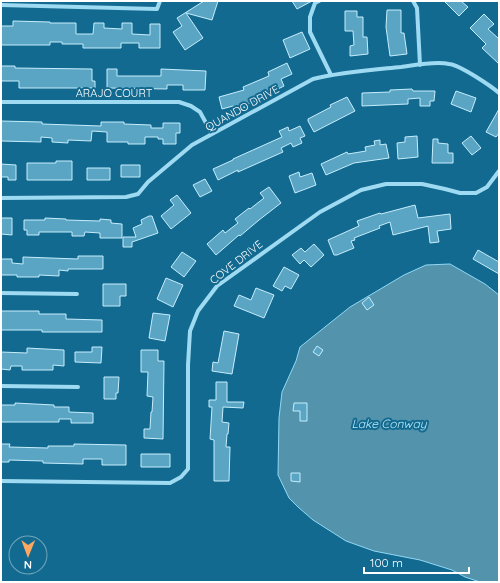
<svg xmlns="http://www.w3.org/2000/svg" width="500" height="583" viewBox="0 0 500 583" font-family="Quicksand,sans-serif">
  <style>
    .water { fill: #5493ac; stroke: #90d9f5 }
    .building { fill: #5ba5c4; stroke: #c5edfc }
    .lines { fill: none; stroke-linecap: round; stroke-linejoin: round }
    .minor { stroke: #9edaf1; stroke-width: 4 }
    .labels { text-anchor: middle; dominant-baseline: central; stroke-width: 4; stroke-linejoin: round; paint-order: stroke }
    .street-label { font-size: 11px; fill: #fff; stroke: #136a90 }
    .water-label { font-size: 12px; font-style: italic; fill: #b7e7f9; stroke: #136a90 }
  </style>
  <rect width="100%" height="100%" fill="#136a90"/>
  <path class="water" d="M450,264L485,284L499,295V582H480L465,577L452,570L420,560L374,551L346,541L313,520L298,507L289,498L278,475L279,418L282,392L296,361L300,347L350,307L404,275L426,265Z"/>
  <path class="building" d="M204,1H218L212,20L186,13L203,38L185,50L173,32L182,26L177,18Z
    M292,1H312L297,9Z
    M444,1H461L468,7L459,16Z
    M387,10H401V33H404L407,54L390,56L386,27Z
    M345,11H357V17H363V37H367L368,54L350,56V46L354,45L353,31H345Z
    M484,14L494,24L488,29L499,39V64L482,48L486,44L470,28Z
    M13,21L50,22V23H76V34H93L94,23H104V28L122,29V23H132V34L150,35V24H160V48H139V43H121V48H83V44H62V42H50V45H1V26H13Z
    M302,32L310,49L290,58L283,40Z
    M287,63L292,74L281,79L284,86L276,90L275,88L259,94L261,99L246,105L247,107L235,110L233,106L222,109L219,97L244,90L243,87L269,76L268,72Z
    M1,66H15V68L92,69V81H95V88H19V81H1Z
    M107,69H117V76H161V69L206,71L205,90H183V85H167V89L107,88Z
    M412,89L413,91H435L434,101H430V106H420V98L408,99V104L362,106V93L390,92V90Z
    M456,91L476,98L471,112L451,104Z
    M347,97L355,111L314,132L308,121V119L331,107L330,105Z
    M499,109V133L496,137L486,132Z
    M1,121L42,122V124L101,126V122H124V124L151,125V128H163V123H180V133H176V144H163V139H158V137H145V144H128V142H107V132L92,131L91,141L68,140V143L52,142V138L41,137V142L1,141Z
    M300,126L305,136L300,138L302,143L293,147L291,143L281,148L283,152L238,172V170L218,180L213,169L233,160V159L282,137L279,131L288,127L289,131Z
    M417,136L418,157L398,159L397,143L405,142V137Z
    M471,136L481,148L472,155L462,143Z
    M433,139H438V143L448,144V153H453V163H432Z
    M380,140V145L386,144L389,158L354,163L326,175L321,164L347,152L348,154L366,151L365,147L375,145L374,141Z
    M56,161H72V180H27V163H56Z
    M1,164L16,165V180H8V177H1Z
    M121,165H140V177H121Z
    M87,168H110V180H87Z
    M299,172L300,177L312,173L316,185L295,193L289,176Z
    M205,179L212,191L200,197L193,185Z
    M269,187L281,203L259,220L240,236L239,235L216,255L207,244L223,230L225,233L238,223L235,219L249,208L250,209L264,198L260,193Z
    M177,195L191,213L171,229L161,216L174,205L170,200Z
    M415,205L418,218L450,214L451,229L437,231L439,242L430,243L428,226L393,235L390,222L379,226L380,228L354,238L355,240L351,241L354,248L337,255H334L328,240L359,226L357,221L380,213L381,214Z
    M149,216H152L158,233L132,242V247H123V237H136L133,228L142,224L141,220Z
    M1,218H12V235L1,234Z
    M45,218L66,219V220L100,221V219L111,220V223L122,224V238H100V233L85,232L84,236H72V232H39V235H27V230H24V220H45Z
    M314,244L324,255L311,267L304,260L300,264L292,255L301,248L305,252Z
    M478,250L499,262V274L473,259Z
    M182,252L196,261L184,277L171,267Z
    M78,256H103V269H68V271L59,270V276L39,275V277H17V275H1V259H12V263L23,264V257L78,259Z
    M284,267L299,275L291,289L285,286L282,291L273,286Z
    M166,278L183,285L173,307L157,299Z
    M103,284H126V296H120V306H103Z
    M256,288L274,295L264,318L234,306L239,295L251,300Z
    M369,297L374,305L367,310L362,303Z
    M1,311H39V314H66V319L102,320V332H42V330H1Z
    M153,313L170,315L165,341L149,338Z
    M224,331L239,334L232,374L212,371L213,362L218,363Z
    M317,346L323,350L319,356L313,352Z
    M92,347H102L101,363L75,362V352H92Z
    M27,348L64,350V366L53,365V370H22V366H11L10,370L1,369V352L27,353Z
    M141,350H158V361H164L163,439L144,438V429H150L151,412H152L153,397L147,396L148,372H141Z
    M104,377H119L118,393H116V399H104Z
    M216,382H227V402H244L243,408L223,407L222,422L229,423L228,434H227L226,447H230L229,481H214V440L210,439L212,407H209V400H216Z
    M15,403L54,405V407H69V412L93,413V423H71V419H59V422H1V405H15Z
    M294,403H307V421H300V411H293Z
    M1,444H10L9,447L48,448V446H74V444L126,445V465H102V459H83V464L43,463V461L9,460V462H1Z
    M141,454H170V467H141Z
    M291,473H300V482L291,481Z"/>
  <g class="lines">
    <path class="minor" d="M319,1L315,3L310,17V32L331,75
      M413,1L417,8L420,65
      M1,5L157,9L160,1
      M1,102H179L191,106L200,112L212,134
      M1,198L126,197L138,194L148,182L192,145L313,79C342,72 371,70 401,67C416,65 435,61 449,64C460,65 491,86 499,93
      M1,293L77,294
      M1,386L78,387
      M1,481L170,483L181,477L188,469V365L190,331L198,311L217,286L320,212L361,190L386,184H422L445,189L460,193H476L487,187L499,171"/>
  </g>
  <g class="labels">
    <g class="street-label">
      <text x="114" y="93">ARAJO COURT</text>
      <text transform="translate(242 108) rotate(-29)">QUANDO DRIVE</text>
      <text transform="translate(236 262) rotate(-38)">COVE DRIVE</text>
    </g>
    <g class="water-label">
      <text x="389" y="423">Lake Conway</text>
    </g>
  </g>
  <rect width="500" height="583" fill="none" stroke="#ffffff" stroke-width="4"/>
  <g transform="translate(28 555) rotate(181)"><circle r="19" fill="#136a90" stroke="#71a6bc"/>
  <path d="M0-3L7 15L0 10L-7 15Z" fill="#ffa65f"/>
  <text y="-6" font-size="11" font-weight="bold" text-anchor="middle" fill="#ffffff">N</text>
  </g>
  <path d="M364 567v6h105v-6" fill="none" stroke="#ffffff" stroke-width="2"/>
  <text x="370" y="567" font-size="12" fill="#ffffff" stroke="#136a90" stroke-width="3" paint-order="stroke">100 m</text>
</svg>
